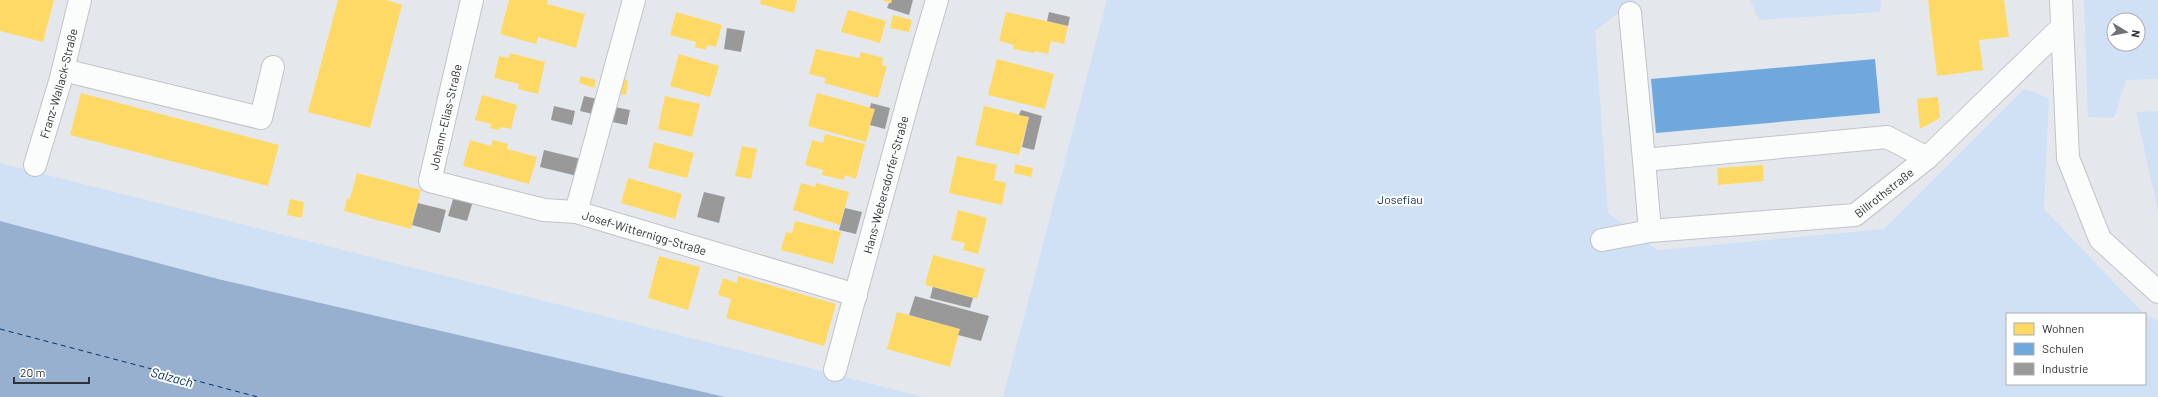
<svg xmlns="http://www.w3.org/2000/svg" width="2158" height="397" viewBox="0 0 2158 397" font-family="Barlow,sans-serif">
  <style>
    .green { fill: #d1e1f5; fill-rule: evenodd }
    .water { fill: #97b0cf }
    .homes { fill: #ffd966 }
    .schools { fill: #6fa8dc }
    .industry { fill: #999 }
    .lines { fill: none; stroke-linecap: round; stroke-linejoin: round }
    .ferry { stroke: #023468; stroke-width: 1; stroke-dasharray: 5 4; stroke-linecap: butt }
    .minor-casing { stroke: #c1c4c7; stroke-width: 24 }
    .minor { stroke: #fbfcfc; stroke-width: 22 }
    .labels { text-anchor: middle; dominant-baseline: central; stroke-width: 4; stroke-linejoin: round; paint-order: stroke }
    .street-label { font-size: 12px; fill: #303336; stroke: #fff }
    .park-label { font-size: 12px; fill: #0b2e57; stroke: #fff }
    .water-label { font-size: 13px; font-style: italic; fill: #023468; stroke: #fff }
  </style>
  <rect width="100%" height="100%" fill="#e4e8ec"/>
  <path class="green" d="M1107,0H1635L1595,31L1608,213L1658,250L1884,229L2024,89L2049,98L2044,209L2142,312L2158,321V397H1003ZM2007,314H2145V384H2007Z
    M1750,0H1881L1880,12L1759,20Z
    M2084,0H2158V79L2126,80L2114,118L2088,117ZM2114,20H2138V44H2114Z
    M2158,111V211L2136,112Z
    M0,163L924,397H725L218,279L0,221Z"/>
  <path class="water" d="M0,221L218,279L725,397H0Z"/>
  <path class="homes" d="M0,0H54L43,42L0,31Z
    M338,0H387L402,5L370,128L308,112Z
    M509,0H548L547,4L585,14L576,48L538,37L536,44L500,34Z
    M761,0H797L794,13L760,4Z
    M881,0H892L891,3Z
    M1928,0H2004L2009,37L1979,40L1983,70L1937,76Z
    M848,10L886,21L880,43L841,32Z
    M676,12L722,25L716,47L707,45L706,50L695,47L696,42L670,35Z
    M1006,12L1068,26L1064,44L1051,41L1048,54L1035,51V53L1013,49L1014,45L999,41Z
    M893,15L912,20L909,32L890,28Z
    M816,49L859,58L861,52L883,58L882,65L887,66L878,98L824,83L826,78L809,74Z
    M510,53L545,62L538,94L518,89L519,84L494,78L499,56L509,58Z
    M679,54L719,66L710,97L670,86Z
    M997,59L1054,74L1045,109L988,95Z
    M581,76L596,80L594,88L579,83Z
    M621,79L628,80L626,95L619,94Z
    M81,93L279,145L268,186L70,135Z
    M817,93L875,109L866,142L808,126Z
    M482,95L517,105L511,129L500,127L499,130L490,128L491,124L475,120Z
    M665,96L700,104L692,137L658,129Z
    M1938,97L1940,118L1920,129L1917,99Z
    M984,106L1029,117L1019,155L975,145Z
    M825,134L865,144L856,179L845,175L844,180L822,175L823,170L805,165L812,140L823,143Z
    M470,140L491,146L493,140L508,144L507,149L537,157L529,184L463,166Z
    M654,142L694,153L687,178L648,168Z
    M742,146L757,149L751,179L735,176Z
    M957,156L997,165L994,180L1006,183L1002,205L949,193Z
    M1015,164L1033,168L1031,177L1014,173Z
    M1763,165L1764,181L1718,185L1717,168Z
    M357,173L421,190L411,229L344,211L347,198L350,199Z
    M628,178L682,194L675,219L621,203Z
    M801,183L815,187L816,183L849,192L840,225L793,210Z
    M290,199L304,202L302,218L287,215Z
    M958,210L987,218L978,254L963,250L965,243L951,240Z
    M795,221L841,232L833,264L781,250L786,232L792,233Z
    M933,255L985,269L977,299L925,285Z
    M659,256L700,267L688,310L648,298Z
    M738,276L836,304L824,346L726,318L731,299L718,295L723,278L737,283Z
    M897,312L960,329L950,367L887,349Z"/>
  <path class="schools" d="M1875,59L1880,113L1656,133L1651,79Z"/>
  <path class="industry" d="M892,0H913L909,15L887,8L889,3H891Z
    M1049,12L1070,17L1068,26L1047,21Z
    M727,28L745,31L741,52L724,49Z
    M584,96L597,99L593,114L580,111Z
    M871,103L890,108L885,129L870,125L875,109L870,108Z
    M554,106L575,111L572,125L551,120Z
    M615,107L630,110L627,125L612,122Z
    M1021,110L1042,116L1034,150L1022,147L1029,117L1019,115Z
    M544,150L581,159L577,176L540,167Z
    M704,192L725,197L719,223L697,217Z
    M454,196L473,201L467,221L448,216Z
    M418,203L446,210L440,233L412,225Z
    M845,208L862,212L856,234L839,230Z
    M933,287L973,298L970,308L930,298Z
    M915,296L989,316L981,341L958,335L960,329L909,315Z"/>
  <g class="lines">
    <path class="ferry" d="M0,329L258,397"/>
    <g class="minor-casing">
      <g id="minor">
        <path id="s1" d="M472,0L430,181L544,210L576,212L856,295"/>
        <path d="M2061,0L2068,158L2100,239L2158,292"/>
        <path d="M1630,13L1644,160"/>
        <path d="M63,70L261,118L273,67"/>
        <path id="s2" d="M35,165L60,82L80,0"/>
        <path d="M576,212L634,0"/>
        <path d="M1650,231L1644,160L1887,137L1927,158"/>
        <path id="s3" d="M1602,240L1650,231L1855,215L1927,158L2061,28"/>
        <path id="s4" d="M835,370L912,86L937,0"/>
      </g>
    </g>
    <use href="#minor" class="minor"/>
  </g>
  <g class="labels">
    <g class="street-label">
      <text stroke="none"><textPath href="#s2" startOffset="85">Franz-Wallack-Straße</textPath></text>
      <text transform="translate(445 117) rotate(-77)">Johann-Elias-Straße</text>
      <text stroke="none"><textPath href="#s4" startOffset="192">Hans-Webersdorfer-Straße</textPath></text>
      <text stroke="none"><textPath href="#s3" startOffset="291">Billrothstraße</textPath></text>
      <text stroke="none"><textPath href="#s1" startOffset="407">Josef-Witternigg-Straße</textPath></text>
    </g>
    <g class="park-label">
      <text x="1400" y="199">Josefiau</text>
    </g>
    <g class="water-label">
      <text transform="translate(172 377) rotate(15)">Salzach</text>
    </g>
  </g>
  <rect x="2006" y="313" width="140" height="72" fill="#ffffff" stroke="#acadaf"/>
  <rect x="2014" y="323" width="20" height="12" fill="#ffd966" stroke="#acadaf"/>
  <text x="2042" y="333" font-size="12" fill="#303336">Wohnen</text>
  <rect x="2014" y="343" width="20" height="12" fill="#6fa8dc" stroke="#acadaf"/>
  <text x="2042" y="353" font-size="12" fill="#303336">Schulen</text>
  <rect x="2014" y="363" width="20" height="12" fill="#999999" stroke="#acadaf"/>
  <text x="2042" y="373" font-size="12" fill="#303336">Industrie</text>
  <g transform="translate(2126 32) rotate(100)"><circle r="19" fill="#ffffff" stroke="#acadaf"/>
  <path d="M0-3L7 15L0 10L-7 15Z" fill="#6f7276"/>
  <text y="-6" font-size="11" font-weight="bold" text-anchor="middle" fill="#303336">N</text>
  </g>
  <path d="M14 377v6h75v-6" fill="none" stroke="#303336" stroke-width="2"/>
  <text x="20" y="377" font-size="12" fill="#303336" stroke="#ffffff" stroke-width="3" paint-order="stroke">20 m</text>
</svg>
